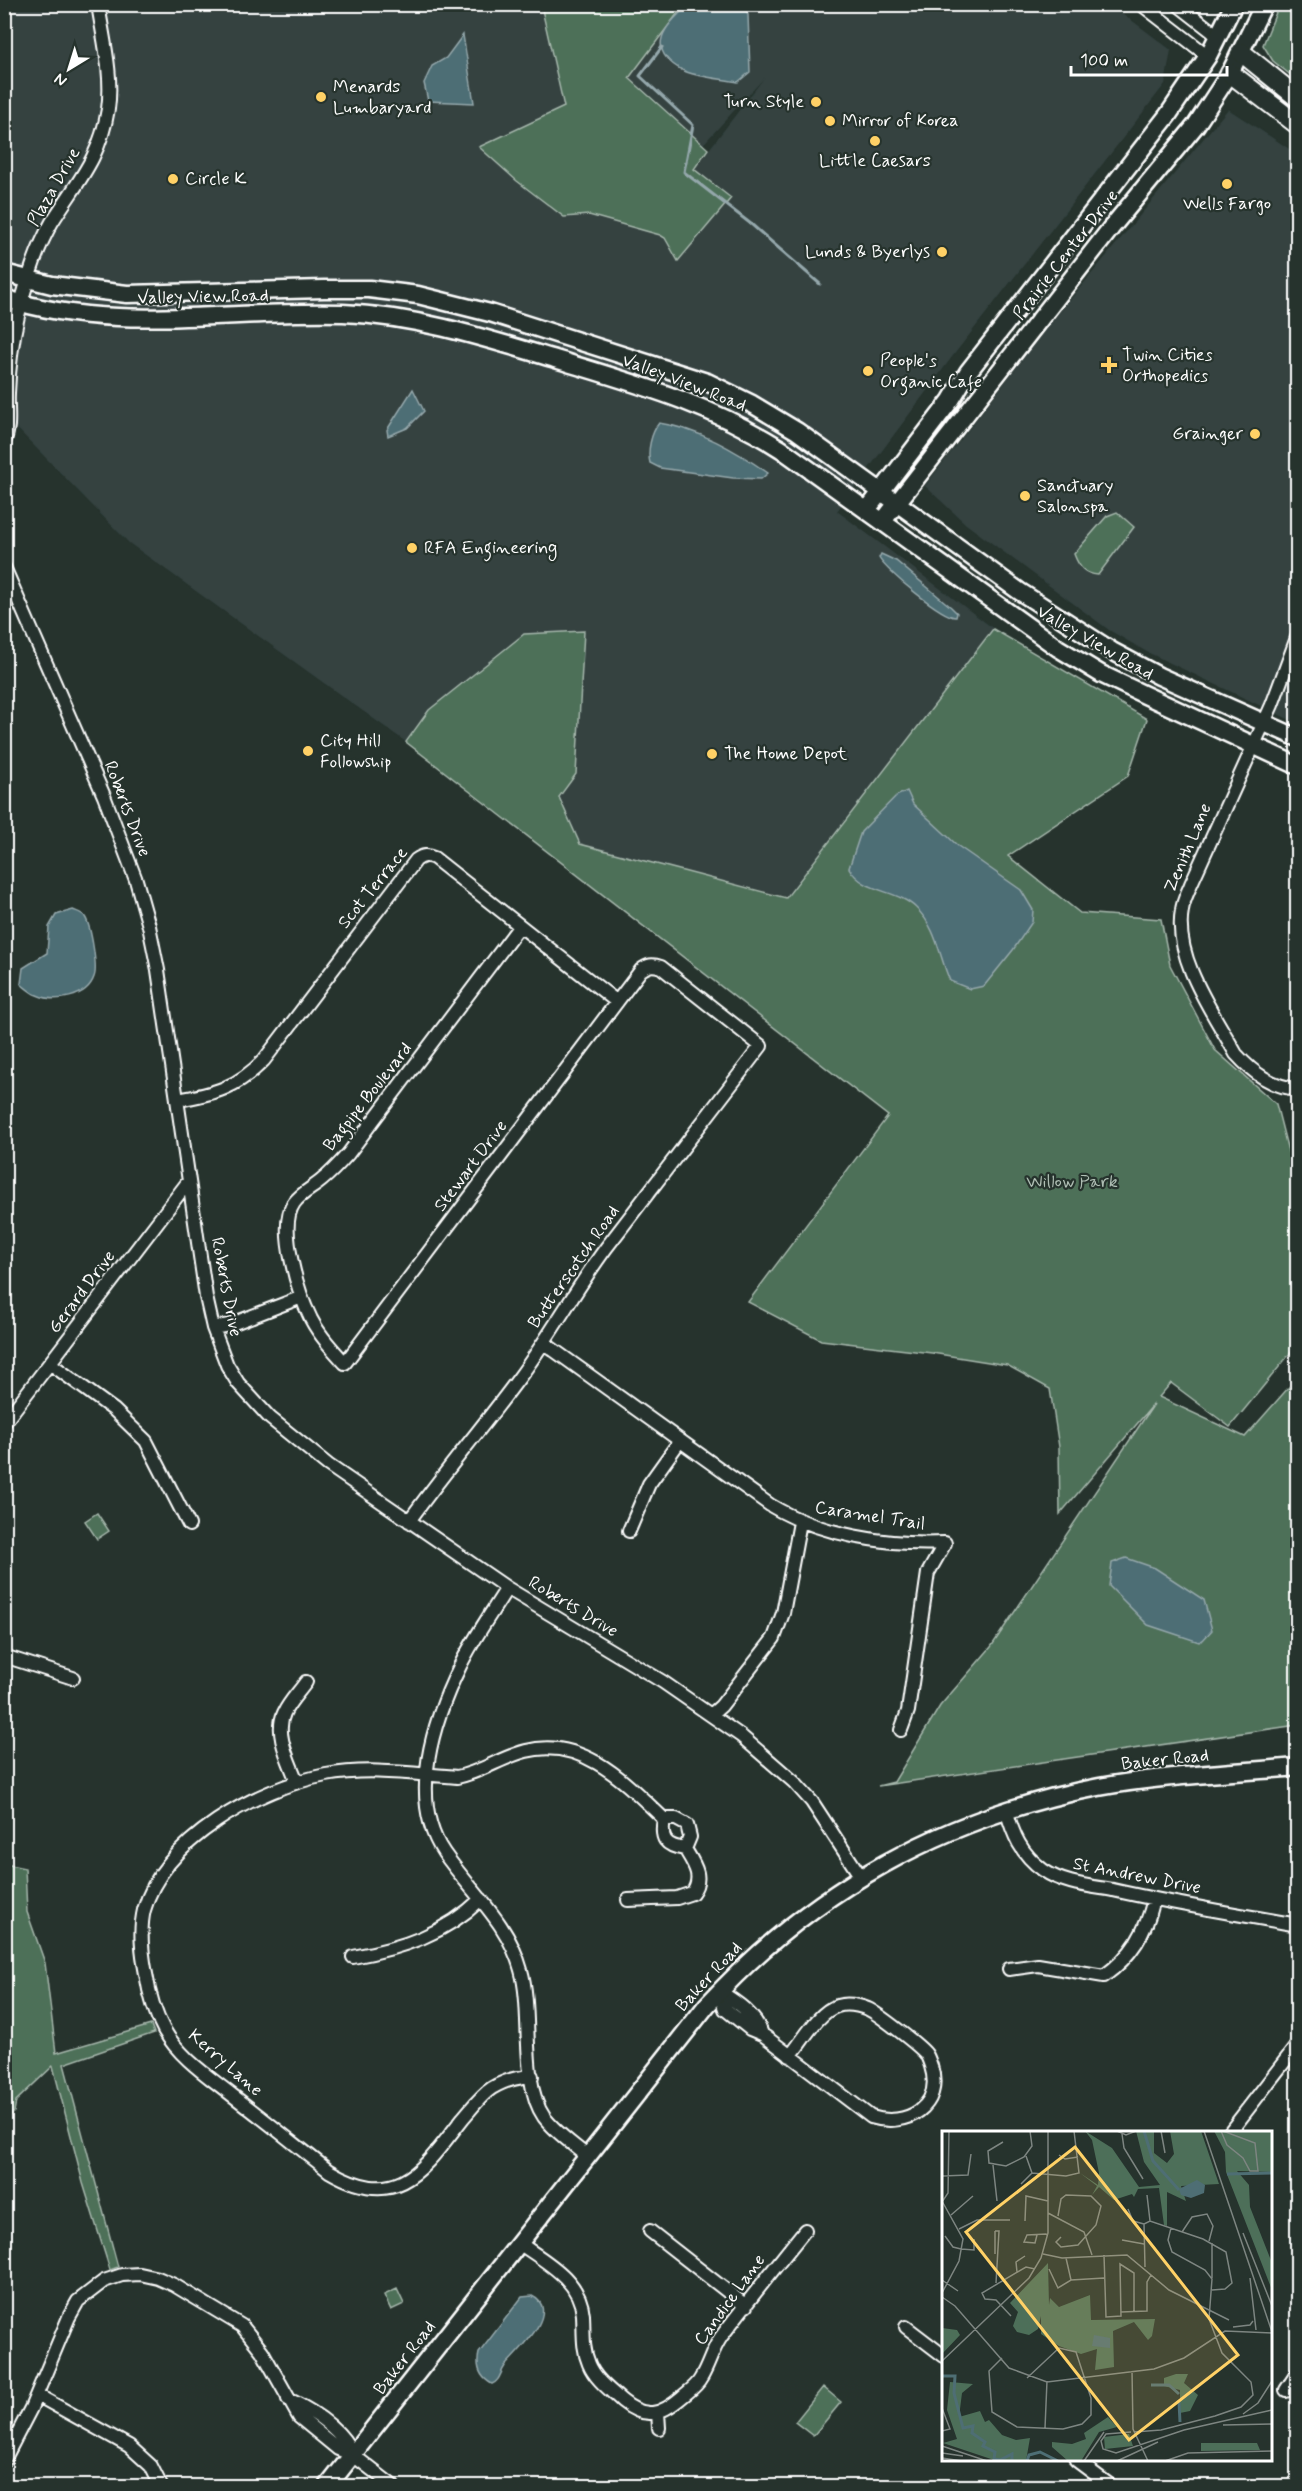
<svg xmlns="http://www.w3.org/2000/svg" width="1302" height="2491" viewBox="0 0 1302 2491" font-family="Mynerve,sans-serif">
  <style>
    .built { fill: #344241; fill-rule: evenodd }
    .green { fill: #4d6f59; stroke: #a6b7ac; stroke-width: 1.5 }
    .water { fill: #4e6e74; stroke: #95a8ac; stroke-width: 1.5 }
    .lines { fill: none; stroke-linecap: round; stroke-linejoin: round }
    .stream { stroke: #95a8ac; stroke-width: 3 }
    .minor-casing { stroke: #fff; stroke-width: 16 }
    .major-casing { stroke: #fff; stroke-width: 21 }
    .highway-casing { stroke: #fff; stroke-width: 22 }
    .minor { stroke: #26332d; stroke-width: 12 }
    .major { stroke: #26332d; stroke-width: 16 }
    .highway { stroke: #26332d; stroke-width: 18 }
    .poi-dot { fill: #ffd166; stroke: #26332d; stroke-width: 2 }
    .labels { text-anchor: middle; dominant-baseline: central; stroke-width: 4.5; stroke-linejoin: round; paint-order: stroke }
    .poi-label { font-size: 18px; fill: #fff; stroke: #26332d; text-anchor: start }
    .street-label { font-size: 18px; fill: #fff; stroke: #26332d }
    .park-label { font-size: 18px; fill: #afbeb4; stroke: #26332d }
    .inset-river { fill: none; stroke: #4e6e74; stroke-width: 3 }
    .inset-road { fill: none; stroke: #7d8581; stroke-width: 1.5 }
    .view { fill: #ffd166; fill-opacity: 0.15; stroke: #ffd166; stroke-width: 3 }
    .inset-edge { fill: none; stroke: #fff; stroke-width: 3 }
  </style>
  <rect width="100%" height="100%" fill="#26332d"/>
  <filter id="ink" filterUnits="userSpaceOnUse"><feTurbulence type="fractalNoise" baseFrequency=".0167" numOctaves="2"/><feDisplacementMap in="SourceGraphic" scale="12" xChannelSelector="R" yChannelSelector="G"/><feConvolveMatrix kernelMatrix="1 2 1 2 8 2 1 2 1" color-interpolation-filters="sRGB"/></filter>
  <g filter="url(#ink)">
    <path class="built" d="M1110,4L1171,50L1165,84L952,357L837,511L994,629L787,897L580,845L559,797L576,774L584,631L445,697L406,742L129,543L5,416V5ZM764,78L694,169L686,163Z
      M1228,109L1297,154V723L1147,652L1109,630L966,524L925,486L1050,324Z"/>
    <path class="green" d="M541,5H684L629,78L708,149L694,169L731,198L678,261L665,238L660,235L589,215L564,217L517,181L479,147L564,107Z
      M1279,5H1297V80L1273,61L1263,45Z
      M1117,512L1134,527L1098,575C1084,574 1079,567 1074,554L1107,516Z
      M993,629L1147,719L1128,776L1008,856L1080,913L1161,919L1170,965L1215,1050L1276,1104L1297,1186V1345L1230,1427L1171,1383L1159,1397L1245,1437L1297,1378V1725L878,1786L894,1782L940,1706L991,1647L1154,1404L1060,1514L1059,1447L1050,1389L1007,1365L932,1353L821,1340L748,1302L888,1116L406,742L429,710L524,634L584,631L576,774L559,797L580,844L786,898Z
      M97,1513L109,1531L97,1539L85,1521Z
      M5,1864L25,1868L27,1912L45,1963L56,2053L151,2025L154,2033L64,2064L118,2267L110,2270L83,2183L53,2066L16,2101L14,2112L5,2121Z
      M397,2289L404,2304L391,2310L384,2295Z
      M823,2387L841,2402L813,2436L795,2422Z"/>
    <path class="water" d="M689,5H745L748,15L750,72L738,82C723,79 695,77 682,70C644,49 665,25 689,5Z
      M463,35L474,103L428,101L424,83L432,66L446,58Z
      M413,389L424,411L407,428L388,436L387,430Z
      M659,423C699,429 735,450 768,473L761,479L733,478L660,468L650,463C647,451 651,433 659,423Z
      M881,554L896,561L951,607L957,613L956,617C943,618 885,570 879,558Z
      M907,791L913,804L958,846L1021,890L1033,910L1032,922L1013,950L984,986L970,989L950,981C939,956 937,928 916,908C897,889 863,893 849,868L861,832L896,796Z
      M73,910C78,912 83,913 85,917C91,926 98,968 94,977C87,998 55,1003 37,995C31,993 26,988 21,984L23,968L47,953L49,927L56,915Z
      M1126,1558L1155,1568L1204,1600L1212,1630L1203,1640L1199,1642L1148,1625L1109,1586L1112,1563Z
      M532,2296C563,2311 517,2352 505,2366C500,2373 500,2381 492,2384C479,2377 476,2366 479,2353L522,2297Z"/>
    <g class="lines">
      <path class="stream" d="M662,47L640,76L693,125L684,172L751,224L820,284"/>
      <g class="minor-casing">
        <path id="minor" d="M1141,4L1208,56
          M1177,4L1218,36
          M4,442C11,426 7,410 8,393C9,367 12,341 18,316C25,286 37,248 52,222C77,182 100,159 108,109C113,75 103,38 98,4
          M4,567L104,796L136,880L149,926L158,970L206,1297L213,1328L227,1365L238,1383L270,1418L328,1465L507,1588L663,1682L741,1736L794,1782L812,1802L861,1877
          M1298,635L1272,705L1191,884C1188,892 1183,901 1182,910C1173,958 1214,1014 1236,1054C1253,1073 1272,1087 1298,1089
          M177,1100C214,1094 237,1088 264,1060L416,860C423,855 427,855 434,858L617,1002
          M213,1328L229,1325L302,1297
          M544,1343L770,1505C820,1535 887,1546 945,1543L928,1573L908,1711L901,1730
          M51,1364L114,1410L146,1441L189,1525
          M4,1423L188,1182
          M409,1521C444,1472 483,1427 519,1378C550,1336 575,1290 606,1248L761,1046L661,967C652,964 648,965 641,970L345,1363C333,1350 320,1336 311,1319C299,1295 277,1227 294,1203C301,1193 313,1188 322,1180C332,1172 340,1163 348,1154L519,927
          M629,1531L649,1484L679,1442
          M507,1588C491,1614 473,1639 460,1666C434,1719 407,1799 444,1853C472,1893 508,1922 521,1970C533,2011 520,2083 544,2117C556,2133 573,2144 588,2157
          M4,1656L73,1678
          M712,1714L721,1706L774,1638L783,1613L800,1522
          M297,1782C290,1762 274,1734 284,1713C289,1702 299,1692 306,1682
          M1006,1809C1013,1835 1021,1854 1043,1870C1063,1884 1090,1886 1113,1890C1174,1904 1236,1914 1298,1925
          M664,1819C660,1839 665,1846 685,1849
          M353,1957C402,1948 445,1934 481,1899
          M1009,1969L1038,1965L1104,1976C1132,1956 1146,1932 1154,1899
          M719,1991L725,2009L750,2029L762,2034L871,2117C906,2128 944,2107 931,2066C930,2063 928,2057 926,2054C920,2046 877,2013 868,2009C858,2005 847,2003 837,2006C818,2012 803,2041 790,2056
          M719,1991C737,2002 755,2014 762,2034
          M532,2076C517,2077 505,2080 492,2088C481,2095 472,2108 463,2118C423,2169 399,2212 329,2171C297,2146 265,2120 232,2095C208,2076 179,2057 164,2030C154,2012 149,1993 146,1974C142,1953 139,1931 144,1910C164,1839 258,1788 326,1775C369,1767 414,1774 457,1777C482,1772 502,1757 526,1751C583,1736 627,1784 664,1819H676L687,1825L690,1837L685,1849C694,1864 704,1877 692,1893L677,1898L628,1900
          M1230,2132L1298,2044
          M650,2231L746,2306
          M519,2243C546,2262 580,2279 583,2315C584,2332 582,2348 589,2364C595,2379 610,2390 622,2401C645,2420 661,2415 682,2397C689,2391 697,2386 701,2378C709,2365 712,2350 721,2337C748,2301 777,2265 805,2230
          M906,2327L944,2356
          M1286,2390L1298,2372
          M37,2395L129,2446L151,2466L161,2486
          M288,2399C313,2411 342,2429 353,2455
          M658,2412L659,2428
          M4,2460L31,2408L69,2317L78,2301L104,2281L122,2275L140,2274L158,2278L174,2285L242,2326L262,2351L299,2417L338,2449L353,2455L393,2486
          M1076,2460L1111,2486"/>
      </g>
      <g class="major-casing">
        <path id="major" d="M4,273L52,285L127,294L324,289H369L418,295L490,313L707,382L752,404L797,431L1019,591L1112,651L1159,676L1298,738
          M4,298C115,334 230,309 343,313C416,316 485,338 555,359C637,384 708,403 781,449L1058,648L1101,674L1145,695L1298,766
          M867,510L951,400L968,372L1168,115L1208,56L1234,4
          M883,521L1111,228L1196,125L1230,73L1264,4
          M328,2486L707,2005C812,1890 945,1816 1099,1787C1164,1775 1232,1773 1298,1767"/>
      </g>
      <g class="highway-casing">
        <path id="highway" d="M1241,52L1298,98
          M1230,73L1298,125"/>
      </g>
      <use href="#minor" class="minor"/>
      <use href="#major" class="major"/>
      <use href="#highway" class="highway"/>
    </g>
  </g>
  <g class="poi-dot">
    <circle cx="321" cy="97" r="6"/>
    <circle cx="816" cy="102" r="6"/>
    <circle cx="830" cy="121" r="6"/>
    <circle cx="875" cy="141" r="6"/>
    <circle cx="173" cy="179" r="6"/>
    <circle cx="1227" cy="184" r="6"/>
    <circle cx="942" cy="252" r="6"/>
    <path d="M1106 356h6v6h6v6h-6v6h-6v-6h-6v-6h6z"/>
    <circle cx="868" cy="371" r="6"/>
    <circle cx="1255" cy="434" r="6"/>
    <circle cx="1025" cy="496" r="6"/>
    <circle cx="412" cy="548" r="6"/>
    <circle cx="308" cy="751" r="6"/>
    <circle cx="712" cy="754" r="6"/>
  </g>
  <g class="labels">
    <g class="poi-label">
      <text x="333" y="87">Menards<tspan x="333" dy="21">Lumbaryard</tspan></text>
      <text x="804" y="102" text-anchor="end">Turn Style</text>
      <text x="842" y="121">Mirror of Korea</text>
      <text x="875" y="161" text-anchor="middle">Little Caesars</text>
      <text x="185" y="179">Circle K</text>
      <text x="1227" y="204" text-anchor="middle">Wells Fargo</text>
      <text x="930" y="252" text-anchor="end">Lunds &amp; Byerlys</text>
      <text x="1122" y="355">Twin Cities<tspan x="1122" dy="21">Orthopedics</tspan></text>
      <text x="880" y="361">People's<tspan x="880" dy="21">Organic Cafe</tspan></text>
      <text x="1243" y="434" text-anchor="end">Grainger</text>
      <text x="1037" y="486">Sanctuary<tspan x="1037" dy="21">Salonspa</tspan></text>
      <text x="424" y="548">RFA Engineering</text>
      <text x="320" y="741">City Hill<tspan x="320" dy="21">Followship</tspan></text>
      <text x="724" y="754">The Home Depot</text>
    </g>
    <g class="street-label">
      <text transform="translate(54 187) rotate(-60)">Plaza Drive</text>
      <text transform="translate(1066 255) rotate(-52)">Prairie Center Drive</text>
      <text transform="translate(203 297) rotate(-1)">Valley View Road</text>
      <text transform="translate(684 383) rotate(21)">Valley View Road</text>
      <text transform="translate(1095 643) rotate(30)">Valley View Road</text>
      <text transform="translate(127 809) rotate(69)">Roberts Drive</text>
      <text transform="translate(1188 848) rotate(-67)">Zenith Lane</text>
      <text transform="translate(373 888) rotate(-51)">Scot Terrace</text>
      <text transform="translate(368 1097) rotate(-52)">Bagpipe Boulevard</text>
      <text transform="translate(471 1166) rotate(-53)">Stewart Drive</text>
      <text transform="translate(574 1267) rotate(-55)">Butterscotch Road</text>
      <text transform="translate(226 1287) rotate(79)">Roberts Drive</text>
      <text transform="translate(82 1292) rotate(-53)">Gerard Drive</text>
      <text transform="translate(870 1516) rotate(9)">Caramel Trail</text>
      <text transform="translate(573 1607) rotate(31)">Roberts Drive</text>
      <text transform="translate(1165 1760) rotate(-6)">Baker Road</text>
      <text transform="translate(1137 1876) rotate(11)">St Andrew Drive</text>
      <text transform="translate(709 1977) rotate(-47)">Baker Road</text>
      <text transform="translate(225 2063) rotate(41)">Kerry Lane</text>
      <text transform="translate(730 2300) rotate(-54)">Candice Lane</text>
      <text transform="translate(405 2358) rotate(-52)">Baker Road</text>
    </g>
    <g class="park-label">
      <text x="1072" y="1182">Willow Park</text>
    </g>
  </g>
  <g transform="translate(942 2131)">
    <rect width="330" height="330" fill="#26332d"/>
    <path d="M143,0L170,17L197,56L218,54L202,31L194,0H212V22L225,32L232,23L228,0H259L277,53L239,55L244,70L225,61V95L222,94L217,57L196,58L192,66L190,63L172,69L157,56L150,64L155,55L138,42L156,54L157,42L150,9ZM272,0H330V41L295,40L307,54L308,76L330,132V159L284,41L283,21ZM106,132L107,174L108,167L117,176L148,164L149,189L213,188L210,205L206,209L192,191L171,200L172,236L153,239L155,218L139,223L117,215L99,203V185L96,198L87,204L75,201L71,195L76,181L68,172ZM0,197L15,199L18,204L0,223ZM234,243H246L242,252L256,264L248,280L238,282V259L222,255V247ZM8,251L31,253L20,262L17,286L38,280L43,291L47,289L60,304L74,309L88,307L84,330H55L1,312L15,308L5,279ZM166,286L175,296L157,301L139,330H126L110,316V311L130,313L144,308L142,302ZM187,303L191,315L163,318L162,306ZM259,312H315L318,319L259,320Z" fill="#4d6f59"/>
    <path d="M255,49L263,54L262,62L249,67L239,64L237,58ZM152,204L168,207V217L150,215Z" fill="#4e6e74"/>
    <path class="inset-river" d="M202,0L211,30L237,59M285,43L330,42M0,245H13L12,262L21,297L31,295L30,302L43,311L41,315L53,321L52,328L58,329L70,323V330M209,254H227L237,263M237,271L238,291M85,330L87,324L98,321L116,330"/>
    <path class="inset-road" d="M175,0L184,4L194,0M219,0L223,22M262,0L330,201M279,0L285,14L301,27L308,40H316L313,12L281,0M180,3L182,17L201,48M61,11L46,20L47,32L64,35L82,26L90,15L88,0M117,24L123,28L136,26M84,25L90,42M51,34L55,70M0,45L26,44L29,23M79,53L90,42L124,45L137,42L132,0M205,64L208,90M0,70L21,108L17,130L0,162M0,71L6,62L7,0M186,78L191,90L202,93M106,82L142,101L150,124M9,84L31,65M116,85L119,68L124,64L149,65L159,75L154,94L136,114L119,116L114,111L119,106M83,90L84,65L106,70M17,98L35,89H68M53,100H57L54,152M53,100V123M240,101L250,86L265,83L271,95L267,110M301,102L330,175M95,104L93,112L82,111L85,104L104,103L105,104M3,105L11,116L19,118L32,119V108M180,109L202,113M270,112V147M101,123L120,127L185,124L227,159L287,189M162,124L164,186L179,185L178,133L192,142V180M124,127L129,149M203,136L202,93L208,90L261,108L284,121L290,152L283,158L270,159M107,138L116,157L129,149L162,147M75,141L74,131L83,125M308,147L314,199M0,149L16,160M0,166L13,175L67,237L105,251L212,238L242,227L283,200L330,202M179,181L205,180V151L209,144M69,185L54,169L43,168L40,162L84,136L93,138M291,196L308,194L311,190M60,227L47,240L50,281L75,296L121,298L140,293L149,284V267L134,221L117,217L85,247M0,230L87,147L99,127L106,102V0M190,240L191,298L206,330M0,277L8,298L0,300M301,283L316,272L330,250M281,294L330,293M103,297L105,250M189,301L164,303L159,310L161,318L174,322L242,299L330,279M192,301L219,299L273,285L299,276L311,264L309,251L280,222L267,188L270,148L263,139L230,121L226,109L229,97M0,315L45,330M0,322L21,325M0,327L20,330M142,330L162,301M175,330L216,311M223,330L246,322L330,320"/>
    <path class="view" d="M133,16L296,224L187,309L24,101Z"/>
    <rect width="330" height="330" class="inset-edge"/>
  </g>
  <rect width="1302" height="2491" fill="none" stroke="#26332d" stroke-width="24"/>
  <rect x="12" y="12" width="1278" height="2467" fill="none" stroke="#fff" stroke-width="2" filter="url(#ink)"/>
  <g transform="translate(69 69) rotate(218)" stroke="#26332d" stroke-width="4.5" paint-order="stroke">
  <path d="M0-4.5L10 22L0 15L-10 22Z" fill="#ffffff"/>
  <text y="-9" font-size="16" font-weight="bold" text-anchor="middle" fill="#ffffff">N</text>
  </g>
  <path d="M1071 66v9h156v-9" fill="none" stroke="#ffffff" stroke-width="3"/>
  <text x="1080" y="66" font-size="18" fill="#ffffff" stroke="#26332d" stroke-width="4.5" paint-order="stroke">100 m</text>
</svg>
